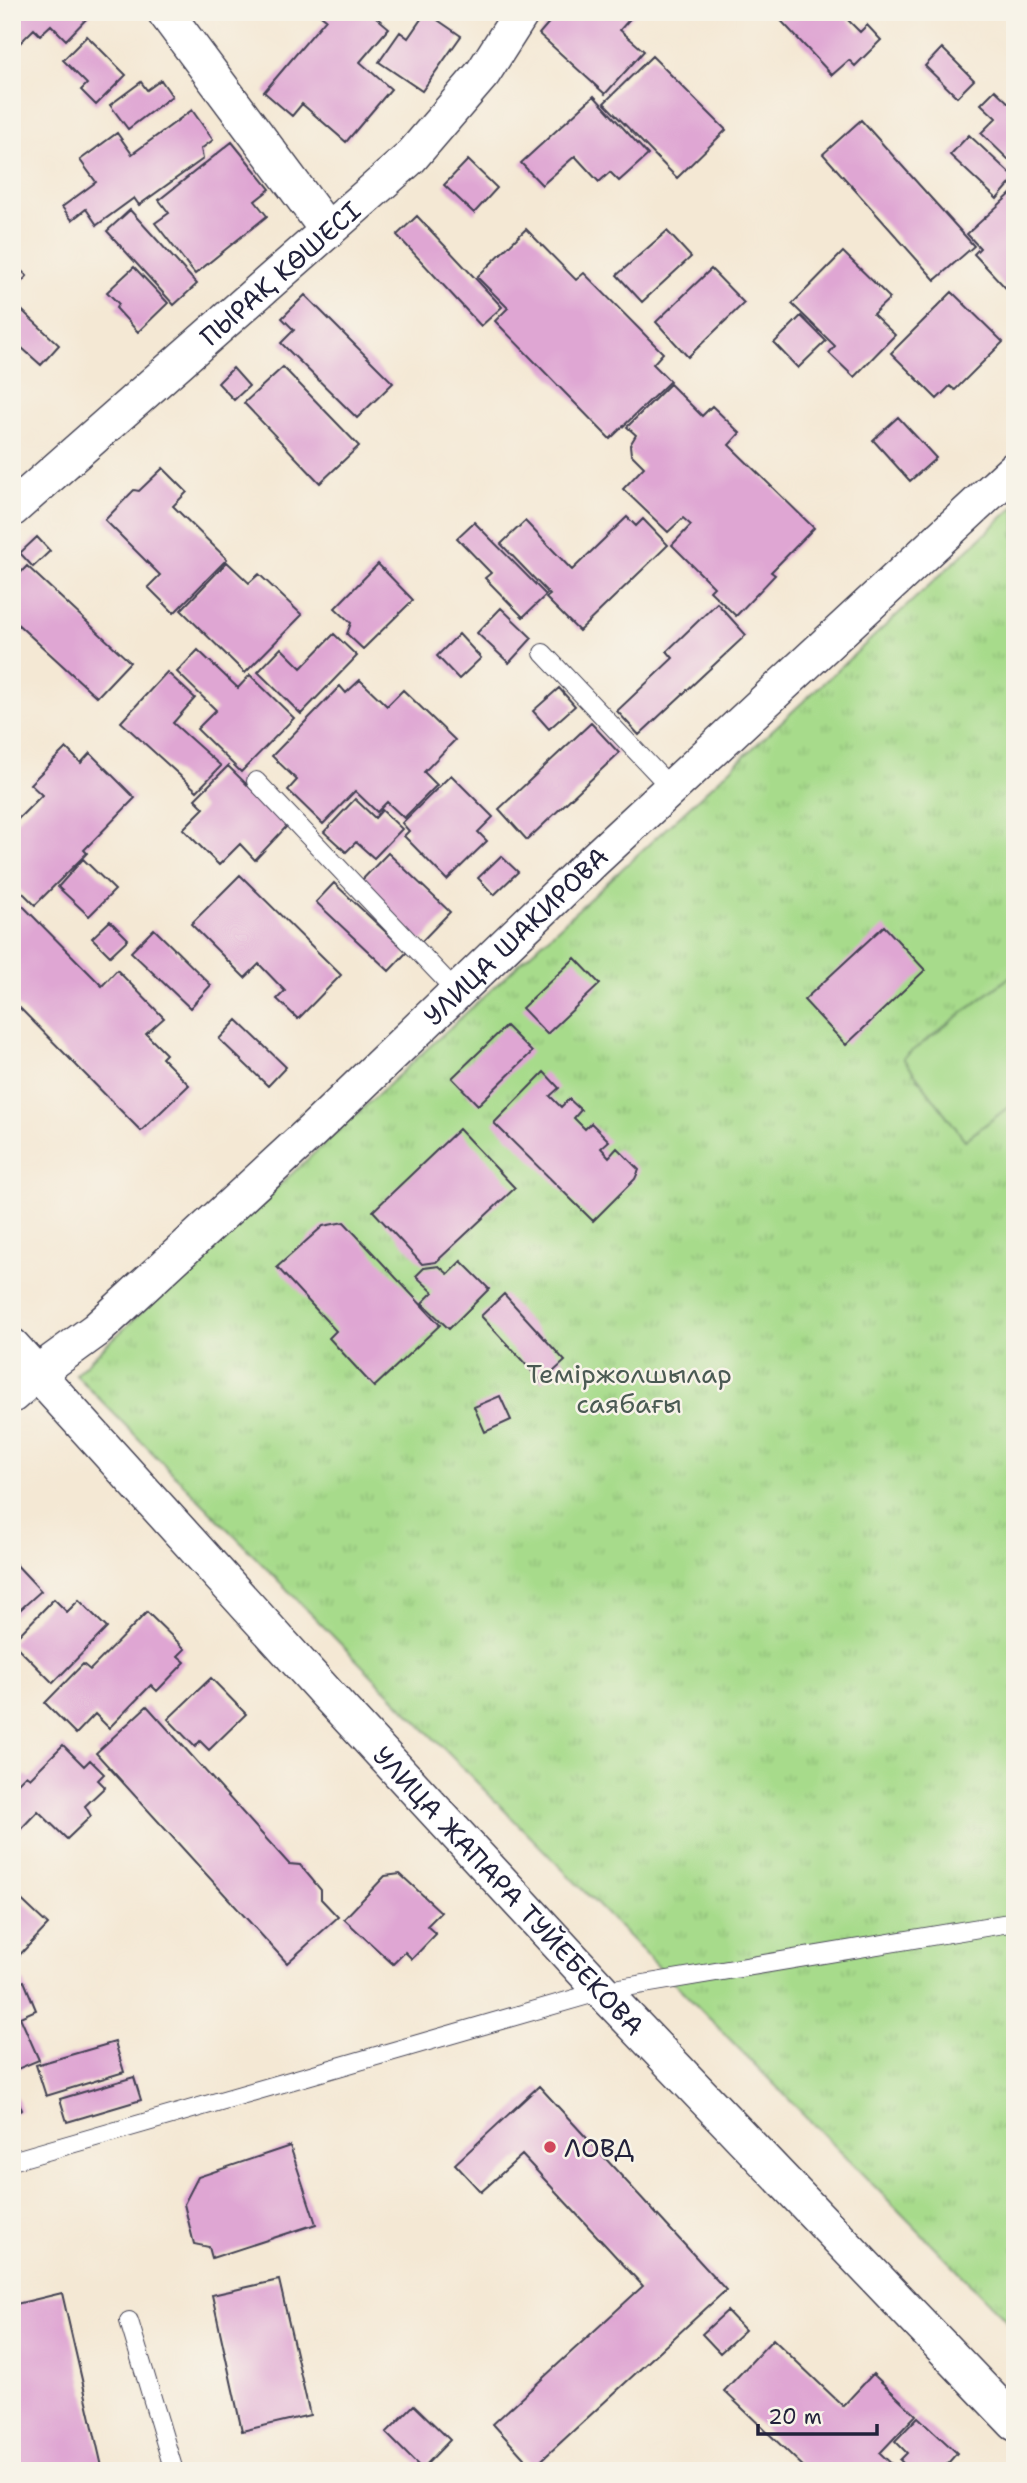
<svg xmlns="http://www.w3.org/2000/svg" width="1027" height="2483" viewBox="0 0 1027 2483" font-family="'Shantell Sans',sans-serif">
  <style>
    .grass { fill: url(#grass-tufts); stroke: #647e63; stroke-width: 2 }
    .garden { fill: #a7db8b; stroke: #647e63; stroke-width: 2 }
    .building { fill: #dfa6d3 }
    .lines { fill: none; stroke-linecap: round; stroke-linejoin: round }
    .service-casing { stroke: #424052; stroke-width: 20 }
    .minor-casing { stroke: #424052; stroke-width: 38 }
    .service { stroke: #fff; stroke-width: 18 }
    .minor { stroke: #fff; stroke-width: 35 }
    .poi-dot { fill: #d1495b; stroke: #f7f3e8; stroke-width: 2.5 }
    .labels { text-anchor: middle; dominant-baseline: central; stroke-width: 5; stroke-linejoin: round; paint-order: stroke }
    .street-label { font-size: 26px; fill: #22223b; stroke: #f7f3e8 }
    .park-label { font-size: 26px; fill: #4a5a53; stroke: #f7f3e8 }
    .poi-label { font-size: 26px; fill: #22223b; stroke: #f7f3e8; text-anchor: start }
  </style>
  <defs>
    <pattern id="grass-tufts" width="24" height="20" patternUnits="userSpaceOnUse" patternTransform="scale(1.75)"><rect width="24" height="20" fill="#a7db8b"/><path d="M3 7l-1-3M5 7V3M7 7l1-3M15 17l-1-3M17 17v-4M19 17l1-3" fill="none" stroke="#8fbc79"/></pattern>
  </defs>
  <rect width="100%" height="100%" fill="#f7f3e8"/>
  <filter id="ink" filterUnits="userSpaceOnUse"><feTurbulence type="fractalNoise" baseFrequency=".0143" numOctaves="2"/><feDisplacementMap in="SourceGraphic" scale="14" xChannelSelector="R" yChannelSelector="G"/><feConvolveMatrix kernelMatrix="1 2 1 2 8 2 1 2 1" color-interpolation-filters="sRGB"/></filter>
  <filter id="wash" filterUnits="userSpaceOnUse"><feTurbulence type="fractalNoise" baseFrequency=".00686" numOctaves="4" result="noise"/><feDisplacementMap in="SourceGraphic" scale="28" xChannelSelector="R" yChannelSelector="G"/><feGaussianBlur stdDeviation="1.57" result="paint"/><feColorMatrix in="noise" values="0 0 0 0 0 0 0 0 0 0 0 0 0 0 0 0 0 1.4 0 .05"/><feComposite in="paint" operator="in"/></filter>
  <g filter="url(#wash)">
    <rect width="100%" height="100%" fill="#f4e8d4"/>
    <path class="grass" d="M1015,506V2329L75,1374Z"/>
    <path class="garden" d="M1015,973V1102L965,1140L903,1058Z"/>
    <g id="blocks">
      <path class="building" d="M12,12H93L66,40L51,25L40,35L34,29L19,44L12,38Z
        M317,12H370L389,28L360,62L391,89L346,142L302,104L292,116L264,92L326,19Z
        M426,12L461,36L422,91L379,62L400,32L408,38Z
        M558,12H636L620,30L644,51L605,94L539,34Z
        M773,12H840L860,32L867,25L881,40L855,66L849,60L832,75Z
        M87,36L126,75L96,105L81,90L87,84L63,60Z
        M942,48L974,80L957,97L925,66Z
        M652,56L726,130L677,178L604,103Z
        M161,80L172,96L128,129L110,105L141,82L147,90Z
        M995,90L1015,109V166L981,133L996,118L981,104Z
        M594,96L648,155L619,181L610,172L599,182L575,156L542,185L521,163Z
        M192,110L213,140L201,149L203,159L139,205L134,198L97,225L86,209L72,220L62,207L96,182L80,160L117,133L132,154Z
        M861,120L974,246L935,280L823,154Z
        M969,135L1015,178L997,199L950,155Z
        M232,142L270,189L255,201L267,216L195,274L155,223L169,213L159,200Z
        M468,160L497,188L474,213L444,185Z
        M1015,190V298L974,254L980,248L967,234Z
        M130,210L197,284L174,305L107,231Z
        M417,216L502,307L481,326L397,235Z
        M526,229L576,280L584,273L663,353L653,364L670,381L610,439L495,321L508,308L477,277Z
        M667,231L691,257L642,302L617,275Z
        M843,252L890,298L873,314L895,335L854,377L829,353L835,346L792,304Z
        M12,262L27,276L12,292Z
        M134,267L168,303L138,332L116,308L119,304L107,292Z
        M711,269L744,303L688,357L656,322Z
        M952,292L1003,342L955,390L950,386L937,399L891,353Z
        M305,295L393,383L357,418L281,343L294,330L282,318Z
        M12,301L59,345L41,365L12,339Z
        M801,316L826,341L798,368L774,343Z
        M283,367L359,446L320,483L244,403Z
        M233,368L249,386L234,400L218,383Z
        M670,384L702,416L712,406L740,433L729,445L814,528L771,572L775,575L736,616L710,591L714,587L672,545L691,525L683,518L668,532L623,489L644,467L631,454L630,445L636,435L627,427Z
        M898,417L936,458L910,481L873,440Z
        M163,468L187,492L173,506L227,559L174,613L148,587L160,575L105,520L134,490L139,491Z
        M627,517L636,526L643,519L668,545L579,631L546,598L550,595L501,544L525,521L572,570Z
        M474,522L546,595L523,617L485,578L491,573L457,538Z
        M37,537L50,551L33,567L20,553Z
        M227,562L249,583L259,574L302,615L245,673L181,610Z
        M378,564L413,600L363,649L347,634L351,623L335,608Z
        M27,566L130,662L97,697L12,619V582Z
        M717,603L746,635L639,735L617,711L673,658L667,651Z
        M501,608L532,638L509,663L477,633Z
        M334,634L357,656L301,714L258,672L281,648L301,668Z
        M459,634L481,658L459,679L437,656Z
        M198,650L238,688L250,675L294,718L241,772L197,729L216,710L177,672Z
        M167,672L195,698L173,723L221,766L197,791L121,722Z
        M360,680L387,706L403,690L455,740L424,772L437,785L404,818L387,802L377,812L355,791L323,824L288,790L297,780L272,756L340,686L346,693Z
        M559,688L575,706L549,729L533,711Z
        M591,723L619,753L527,840L499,809Z
        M66,748L81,763L90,753L135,798L84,850L87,853L35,905L12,882V825L42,795L30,784Z
        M228,766L288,825L255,860L240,844L219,865L183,829L204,808L195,799Z
        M451,775L493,817L478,832L487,841L447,880L404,836L409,831L402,823Z
        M355,799L375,818L382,810L402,829L374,858L356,842L346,852L324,832Z
        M388,853L450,912L421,942L360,882Z
        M501,856L518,872L494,895L478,878Z
        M83,859L115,890L89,916L58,887Z
        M240,875L341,975L298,1019L277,999L285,991L259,964L245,978L191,924Z
        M334,883L407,952L389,971L316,902Z
        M12,895L102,986L117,970L164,1018L146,1034L166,1054L162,1058L189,1085L141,1131L12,1000Z
        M110,921L128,939L110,956L92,938Z
        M884,926L925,970L846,1045L804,1000Z
        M154,929L211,985L190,1008L131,952Z
        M575,958L600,984L547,1034L522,1008Z
        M237,1020L286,1067L268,1086L219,1039Z
        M506,1026L532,1052L478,1105L452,1078Z
        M544,1072L559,1088L550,1096L561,1107L569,1099L581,1110L574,1118L585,1129L591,1123L609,1141L601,1148L609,1157L617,1148L639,1170L635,1179L593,1221L494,1123Z
        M459,1129L515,1188L436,1262L422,1264L373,1211Z
        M344,1222L440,1325L374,1387L329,1338L336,1331L277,1267L323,1226Z
        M461,1261L489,1289L449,1329L422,1303L433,1292L416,1276L424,1268L439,1266L448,1274Z
        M504,1294L565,1361L542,1382L481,1316Z
        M500,1396L511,1420L485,1432L474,1407Z
        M12,1560L41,1591L12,1617Z
        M54,1599L67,1612L79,1600L107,1628L53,1683L12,1642Z
        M147,1612L185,1649L178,1656L185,1662L157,1691L151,1685L109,1728L95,1714L76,1734L45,1703L83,1664L90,1670Z
        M211,1678L246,1714L209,1750L200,1741L195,1747L168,1719Z
        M147,1706L289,1864L300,1865L321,1890V1899L338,1917L287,1963L96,1753Z
        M63,1745L84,1766L90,1760L104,1774L98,1780L105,1787L85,1806L91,1816L67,1839L38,1811L16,1834L12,1830V1789L26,1775L30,1778Z
        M400,1874L441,1912L427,1926L436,1934L412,1959L405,1952L393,1964L344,1919L385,1876Z
        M12,1891L48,1925L12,1963Z
        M24,1981L36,2010L20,2017L39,2060L15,2070L12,2063V1986Z
        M115,2042L124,2072L46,2096L36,2065Z
        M134,2077L141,2100L67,2122L60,2099Z
        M12,2084L22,2110L12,2114Z
        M539,2086L726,2290L533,2468L493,2424L643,2286L522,2155L481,2192L455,2164Z
        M290,2146L316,2224L212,2258L209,2247L194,2244L184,2204L198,2177Z
        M279,2280L310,2415L242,2431L212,2295Z
        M62,2293L103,2471H12V2305Z
        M727,2311L745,2330L720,2353L702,2334Z
        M773,2339L843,2406L873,2374L916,2415L880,2453L899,2471H808L724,2391Z
        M414,2405L450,2440L422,2469L386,2433Z
        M918,2417L957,2453L941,2471H911L900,2460L907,2453L895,2441Z"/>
    </g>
  </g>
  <g filter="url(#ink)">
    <use href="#blocks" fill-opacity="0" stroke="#424052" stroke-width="2"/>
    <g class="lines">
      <g class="service-casing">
        <path id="service" d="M543,653L671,788
          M256,781L457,992
          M12,2161L602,1991L1015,1922
          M129,2321L174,2471"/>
      </g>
      <g class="minor-casing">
        <g id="minor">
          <path d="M165,12L328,231"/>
          <path id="s1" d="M12,509L410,158L483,73L522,12"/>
          <path id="s2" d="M12,1346L328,1695L602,1991L1015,2423"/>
          <path id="s3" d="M12,1395L37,1373L96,1330L312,1131L594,860L1015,469"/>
        </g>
      </g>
      <use href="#service" class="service"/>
      <use href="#minor" class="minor"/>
    </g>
  </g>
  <circle class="poi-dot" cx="550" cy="2147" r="7"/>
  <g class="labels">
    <g class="street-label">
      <text stroke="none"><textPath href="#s1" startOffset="357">ПЫРАҚ КӨШЕСІ</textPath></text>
      <text stroke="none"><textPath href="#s3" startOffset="682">УЛИЦА ШАКИРОВА</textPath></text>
      <text stroke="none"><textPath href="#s2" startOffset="737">УЛИЦА ЖАПАРА ТУЙЕБЕКОВА</textPath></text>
    </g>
    <g class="park-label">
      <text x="629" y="1373">Теміржолшылар<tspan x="629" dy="30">саябағы</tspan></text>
    </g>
    <g class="poi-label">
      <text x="564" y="2147">ЛОВД</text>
    </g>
  </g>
  <rect width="1027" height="2483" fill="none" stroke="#f7f3e8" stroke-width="42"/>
  <path d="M758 2424v10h119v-10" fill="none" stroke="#22223b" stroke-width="3.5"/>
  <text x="768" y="2424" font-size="21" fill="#22223b" stroke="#f7f3e8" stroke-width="5" paint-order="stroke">20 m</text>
</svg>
